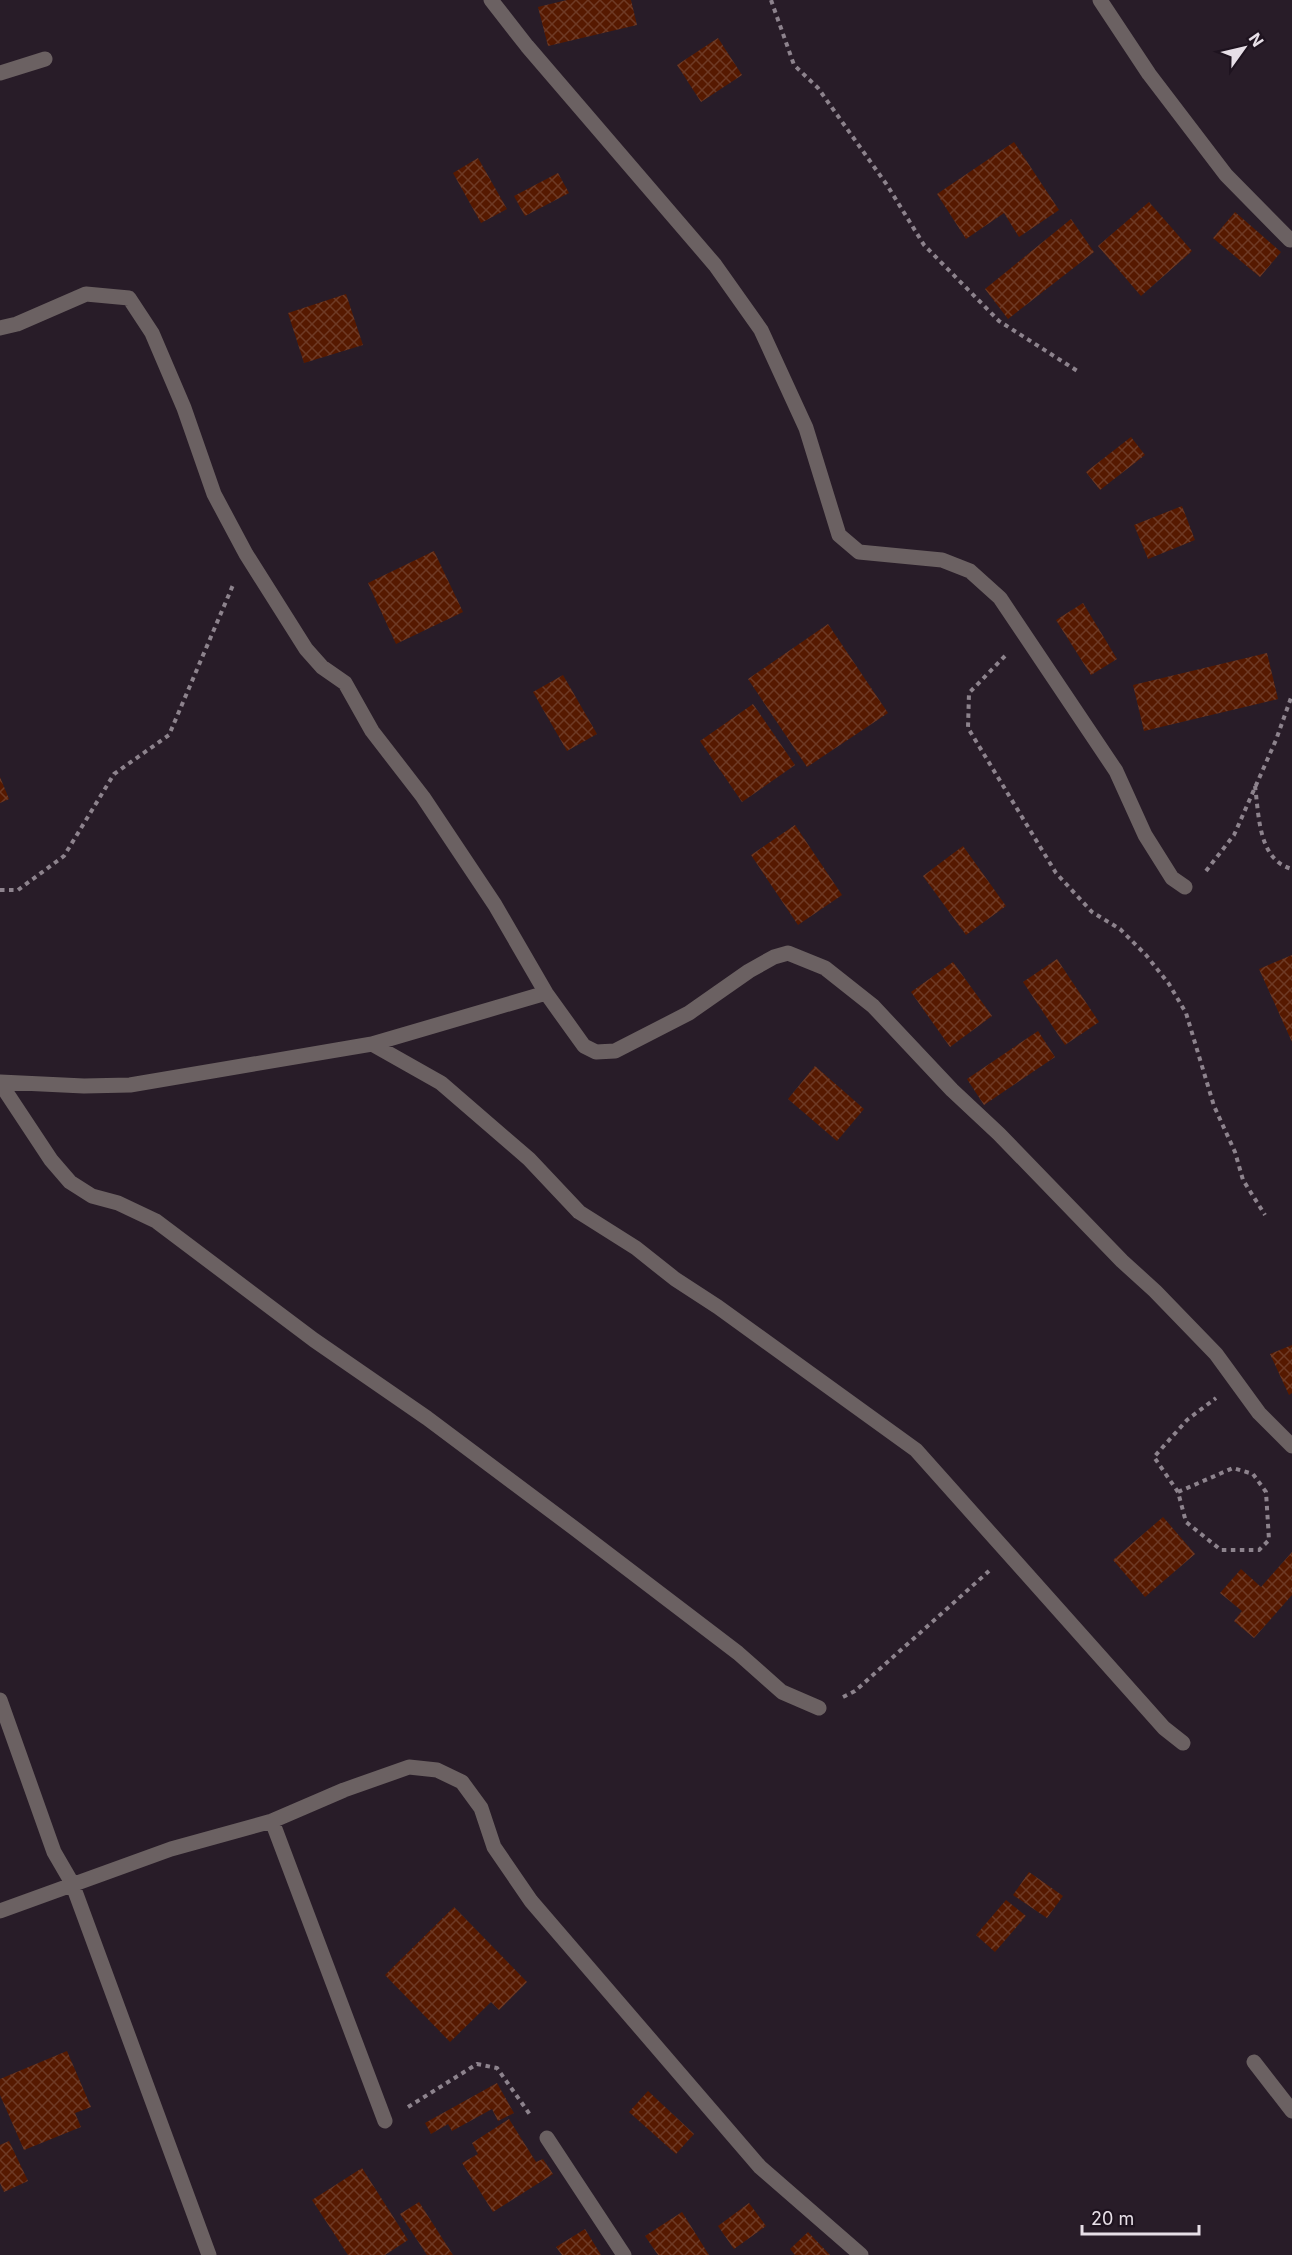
<svg xmlns="http://www.w3.org/2000/svg" width="1292" height="2255" viewBox="0 0 1292 2255" font-family="Inter,sans-serif">
  <style>
    .building { fill: url(#building-cross-hatch) }
    .lines { fill: none; stroke-linecap: round; stroke-linejoin: round }
    .path { stroke: #8d838d; stroke-width: 4; stroke-dasharray: 4.5 4.5; stroke-linecap: butt }
    .minor { stroke: #6b6162; stroke-width: 15 }
  </style>
  <defs>
    <pattern id="building-cross-hatch" width="8" height="8" patternUnits="userSpaceOnUse" patternTransform="scale(1.5)"><rect width="8" height="8" fill="#561900"/><path d="M0 0l8 8M0 8l8-8" fill="none" stroke="#6e3a25"/></pattern>
  </defs>
  <rect width="100%" height="100%" fill="#281c28"/>
  <path class="building" d="M567,0H631L637,25L548,46L538,7Z
    M718,38L742,75L701,102L677,65Z
    M1014,142L1059,210L1019,237L1004,213L966,239L937,194Z
    M478,158L507,209L481,223L453,173Z
    M558,173L569,193L525,216L514,196Z
    M1149,202L1192,251L1141,296L1098,246Z
    M1235,212L1281,252L1260,277L1213,238Z
    M1071,219L1094,252L1008,319L985,289Z
    M346,294L363,345L304,363L288,313Z
    M1131,437L1145,455L1100,490L1086,472Z
    M1182,506L1195,540L1148,559L1134,525Z
    M434,551L463,612L396,644L368,583Z
    M1083,603L1117,659L1091,675L1056,620Z
    M828,624L888,713L807,767L748,679Z
    M1267,653L1278,699L1144,731L1133,685Z
    M563,675L597,734L567,751L533,692Z
    M753,704L795,765L742,802L700,741Z
    M0,777L9,799L0,803Z
    M795,825L842,895L798,925L751,855Z
    M963,846L1006,906L966,935L923,876Z
    M1292,955V1042L1259,969Z
    M1057,959L1099,1022L1065,1045L1023,982Z
    M953,962L992,1016L950,1047L911,992Z
    M1038,1031L1055,1057L984,1105L967,1079Z
    M815,1066L864,1109L837,1141L788,1099Z
    M1292,1345V1393L1289,1395L1270,1354Z
    M1163,1517L1195,1554L1145,1597L1113,1560Z
    M1292,1552V1595L1254,1638L1234,1621L1242,1611L1220,1593L1241,1569L1261,1587Z
    M1029,1872L1063,1896L1047,1918L1013,1895Z
    M1006,1900L1026,1916L995,1952L976,1935Z
    M454,1907L527,1982L499,2010L491,2002L450,2042L385,1975Z
    M67,2051L91,2107L75,2113L81,2127L24,2150L0,2095V2079Z
    M497,2083L514,2113L498,2121L492,2109L452,2131L448,2124L431,2134L425,2123Z
    M648,2091L694,2134L676,2154L629,2112Z
    M509,2119L536,2162L543,2159L553,2174L493,2212L462,2163L478,2154L472,2143Z
    M9,2141L28,2181L4,2192L0,2183V2145Z
    M362,2168L408,2240L385,2255H348L312,2200Z
    M419,2202L453,2255H427L400,2214Z
    M749,2203L766,2226L734,2249L718,2226Z
    M682,2212L709,2255H658L645,2236Z
    M585,2229L601,2255H562L556,2247Z
    M808,2232L830,2255H795L790,2249Z"/>
  <g class="lines">
    <path class="path" d="M771,0L794,65L818,88L887,185L924,245L999,321L1079,372
      M1005,656L969,693L968,728L1056,873L1092,912L1120,929L1146,955L1169,984L1186,1013L1214,1106L1235,1152L1243,1180L1265,1215
      M1255,786C1259,815 1258,860 1292,869
      M1206,871L1234,835L1276,740L1292,695
      M0,890H18L64,856L114,774L169,735L233,585
      M1178,1492L1233,1468L1253,1474L1266,1492L1269,1540L1259,1550H1221L1186,1522L1178,1492L1154,1457L1187,1420L1216,1398
      M843,1697L855,1691L989,1571
      M408,2107L477,2064L497,2068L531,2116"/>
    <path class="minor" d="M491,0L527,46L715,265L761,330L806,428L839,535L859,552L942,560L970,571L1000,598L1116,771L1145,835L1172,878L1185,887
      M1100,0L1149,74L1226,175L1290,240
      M0,73L45,59
      M0,328L17,324L86,294L129,298L152,333L184,408L214,494L246,554L306,649L322,667L345,683L372,731L423,797L495,905L546,993L584,1046L596,1052L615,1051L689,1013L749,971L774,957L788,953L825,968L873,1006L952,1090L999,1134L1122,1261L1155,1291L1216,1354L1259,1413L1292,1446
      M372,1044L546,993
      M0,1082L84,1086L130,1085L372,1044L441,1083L529,1159L579,1212L636,1248L675,1279L718,1307L916,1450L1164,1728L1183,1743
      M0,1083L51,1160L70,1182L92,1196L118,1203L156,1221L314,1340L427,1418L574,1528L738,1653L782,1692L819,1708
      M0,1700L54,1852L72,1883L209,2255
      M272,1821L385,2121
      M0,1911L171,1849L272,1821L344,1790L409,1767L437,1770L462,1782L481,1808L494,1847L531,1901L760,2167L861,2255
      M1254,2062L1292,2111
      M547,2138L624,2255"/>
  </g>
  <g transform="translate(1244 48) rotate(56)" stroke="#1e131f" stroke-width="4.5" paint-order="stroke">
  <path d="M0-4.5L10 22L0 15L-10 22Z" fill="#e7dfe7"/>
  <text y="-9" font-size="16" font-weight="bold" text-anchor="middle" fill="#e7dfe7">N</text>
  </g>
  <path d="M1082 2225v9h117v-9" fill="none" stroke="#e7dfe7" stroke-width="3"/>
  <text x="1091" y="2225" font-size="18" fill="#e7dfe7" stroke="#1e131f" stroke-width="4.5" paint-order="stroke">20 m</text>
</svg>
